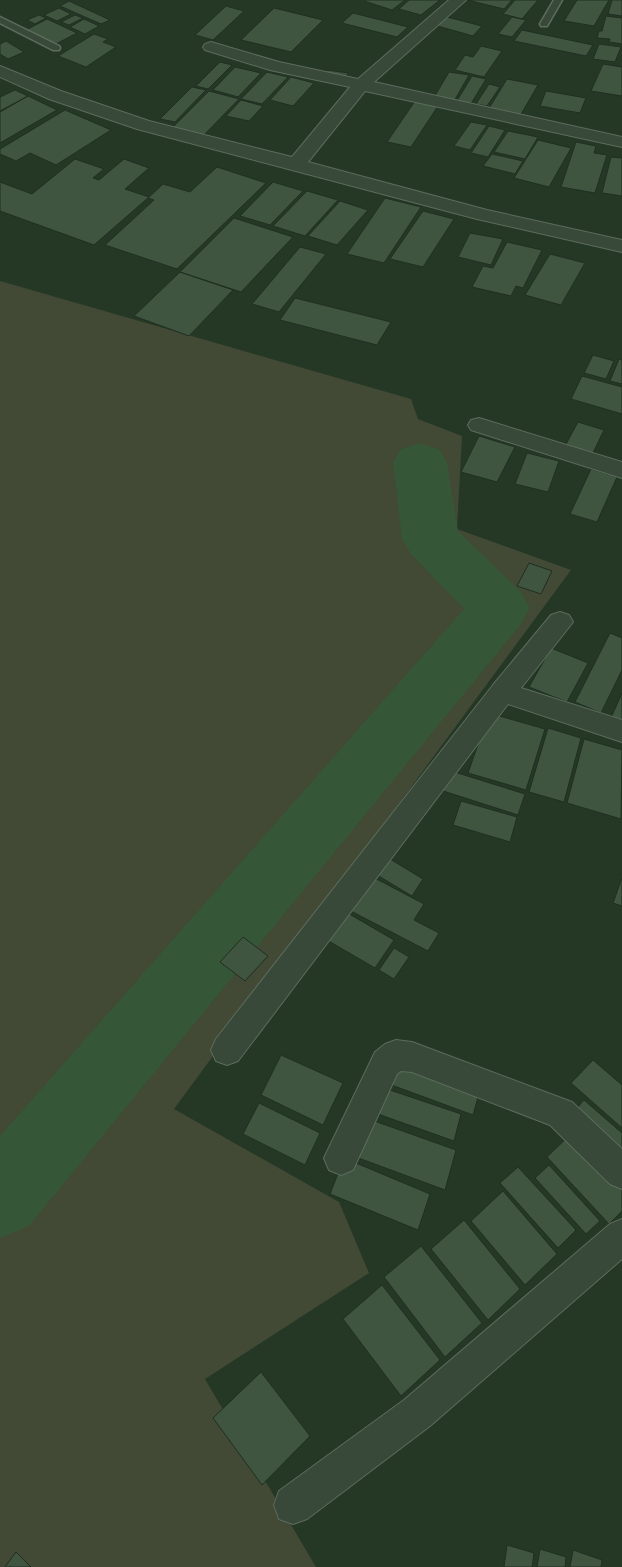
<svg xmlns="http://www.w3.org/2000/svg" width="622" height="1567" viewBox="0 0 622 1567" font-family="'Exo 2',sans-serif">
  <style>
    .green { fill: #424935 }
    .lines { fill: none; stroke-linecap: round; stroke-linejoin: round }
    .river { fill: #365638; fill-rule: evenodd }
    .building { fill: #3f5540; stroke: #202f21 }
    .lane-casing { stroke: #5c6c5d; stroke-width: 3 }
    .street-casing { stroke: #5c6c5d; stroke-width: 2 }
    .lane { fill: #384839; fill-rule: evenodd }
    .street { fill: #384839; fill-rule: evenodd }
  </style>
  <rect width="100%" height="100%" fill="#253826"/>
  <path class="green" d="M0,281L411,399L418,419L462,436L457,529L571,570L174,1109L339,1202L369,1273L205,1379L316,1567H0Z"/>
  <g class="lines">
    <path class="river" d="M420,443L439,449L447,462L458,531L521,592L530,608L521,624L29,1226L0,1238V1136L464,609L411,554L402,539L393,462L401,449Z"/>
  </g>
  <path class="building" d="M365,0H405L392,10L364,1Z
    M409,0H440L421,15L399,9Z
    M467,0H512L504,9Z
    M515,0H538L522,19L503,14Z
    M577,0H609L594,26L564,21Z
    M612,0H622V16L608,14Z
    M69,1L110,20L101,24L60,6Z
    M226,6L244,11L213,40L195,35Z
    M59,8L71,14L57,21L44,15Z
    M274,8L323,20L291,52L241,40Z
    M353,13L408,27L397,37L342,23Z
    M39,15L46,18L35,24L27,20Z
    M75,15L83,18L69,25L61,22Z
    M443,16L482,26L473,36L434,25Z
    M606,16L622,18V44L609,42L610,39L597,38L599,31H602Z
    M512,17L526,20L512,37L498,34Z
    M47,19L77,33L56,44L26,30Z
    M84,19L99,26L85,34L70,27Z
    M522,30L593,45L586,56L514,41Z
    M94,34L108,39L103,42L116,47L86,67L58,56Z
    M6,41L24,52L8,59L0,54V44Z
    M599,44L621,47L615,62L593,59Z
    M481,46L502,51L484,77L455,70L465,55L473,57Z
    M220,62L232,65L208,89L196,86Z
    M603,64L622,67V96L591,91Z
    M235,67L261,73L238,97L213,90Z
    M327,70L348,73L346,78L325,75Z
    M267,72L288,77L262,104L241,99Z
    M449,72L469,75L453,103L433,99Z
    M472,76L486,79L469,107L455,104Z
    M291,77L314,83L293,106L270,100Z
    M507,79L538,85L520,116L488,110Z
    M489,84L500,87L487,106L476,104Z
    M192,87L206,90L175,122L160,119Z
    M15,90L28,96L0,111V97Z
    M209,91L239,99L202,137L171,129Z
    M546,91L586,98L580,113L540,106Z
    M28,96L57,110L0,143V112Z
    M241,100L263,106L249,121L226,116Z
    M415,101L438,106L411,147L387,142Z
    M65,110L111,130L56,165L30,153L16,161L0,154V149Z
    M471,122L487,125L470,150L454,146Z
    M489,126L505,130L488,157L471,153Z
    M508,131L538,137L525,159L494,152Z
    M538,140L571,148L549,187L514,178Z
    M576,142L596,146L594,153L607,155L595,193L561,187Z
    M492,154L523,161L515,174L483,166Z
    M611,157L622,158V196L602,193Z
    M75,159L104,169L93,178L99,180L124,159L149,168L125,189L149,197L94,245L0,211V182L32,194Z
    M217,167L266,183L177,269L105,245L154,200L148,198L163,184L190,192Z
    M273,182L303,191L270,225L240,216Z
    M307,191L338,200L305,236L273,226Z
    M385,198L421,207L384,263L347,254Z
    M340,201L368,210L337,245L308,236Z
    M423,211L454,219L423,267L390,259Z
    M234,218L293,237L241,292L180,272Z
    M470,233L503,239L491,265L458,257Z
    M507,242L542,250L523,288L516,286L511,296L472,287L483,266L493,268Z
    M300,247L326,254L279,312L252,304Z
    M550,254L585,263L561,305L525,295Z
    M180,272L233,290L189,336L134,316Z
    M295,298L391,322L377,345L280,320Z
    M593,355L614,361L606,379L584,373Z
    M619,359L622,360V384L610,381Z
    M582,376L622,387V414L571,399Z
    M578,422L604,430L592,455L565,446Z
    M479,436L515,447L497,482L461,472Z
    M527,453L559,461L548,492L515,484Z
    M591,469L617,477L597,522L570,514Z
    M529,563L552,571L541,594L517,586Z
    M610,633L622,638V670L601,713L575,702Z
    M551,648L588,663L567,702L529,687Z
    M622,693V724L610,720Z
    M489,713L545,729L526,790L468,773Z
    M548,728L581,738L564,802L529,792Z
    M584,739L622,750L621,819L567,803Z
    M445,769L525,794L518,815L437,789Z
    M461,801L517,817L510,842L453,825Z
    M380,853L423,879L412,896L367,869Z
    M369,875L424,904L414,920L439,933L428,951L347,909Z
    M622,878V906L613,903Z
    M339,908L394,940L375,968L320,936Z
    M243,937L268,956L245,981L220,962Z
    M394,948L409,957L394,979L379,970Z
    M281,1055L343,1083L323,1125L261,1095Z
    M395,1059L480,1090L473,1115L386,1083Z
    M593,1060L622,1085V1128L571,1083Z
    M384,1088L461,1114L454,1141L375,1113Z
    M584,1100L622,1133V1161L570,1116Z
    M259,1103L320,1133L305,1165L243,1134Z
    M366,1118L456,1150L445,1190L353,1156Z
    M574,1131L622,1181V1211L609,1224L547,1157Z
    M344,1158L430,1194L418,1230L330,1194Z
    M549,1165L600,1221L586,1234L535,1178Z
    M518,1167L576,1230L558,1248L500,1183Z
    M503,1191L557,1254L525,1285L471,1221Z
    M464,1220L520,1289L488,1320L431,1249Z
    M421,1246L482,1323L445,1357L384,1277Z
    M382,1285L440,1360L401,1396L343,1319Z
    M261,1372L310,1436L262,1485L213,1418Z
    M507,1545L534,1553L532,1567H504Z
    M540,1549L566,1557L565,1567H537Z
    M573,1550L602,1560L601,1567H570Z
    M16,1552L31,1567H5Z"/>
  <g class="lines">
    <g class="lane-casing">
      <path id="lane" d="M554,0H562L547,26H541L540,24Z
        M0,17L59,46L60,48L59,50H53L0,23Z"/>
    </g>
    <g class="street-casing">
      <path id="street" d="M449,0H466L374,82L622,137V147L365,91L308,162L487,210L622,240V252L477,219L137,129L49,99L0,77V66L61,91L149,121L292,157L350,87L270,70L205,50L203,47L205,44L211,42L279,62L358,79Z
        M479,418L622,462V478L471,430L468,425L471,420Z
        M560,612L569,615L573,622L521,688L622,720V742L508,704L238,1061L227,1065L216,1061L211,1050L216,1039L493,685L551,615Z
        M396,1040L412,1042L572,1102L622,1149V1189L610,1184L550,1125L412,1072L401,1071L397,1074L353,1170L341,1175L329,1170L324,1158L375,1052L385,1044Z
        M622,1219V1259L430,1426L307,1519L293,1524L279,1519L274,1505L279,1491L404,1400L610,1224Z"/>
    </g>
    <use href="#lane" class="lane"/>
    <use href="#street" class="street"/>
  </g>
</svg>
